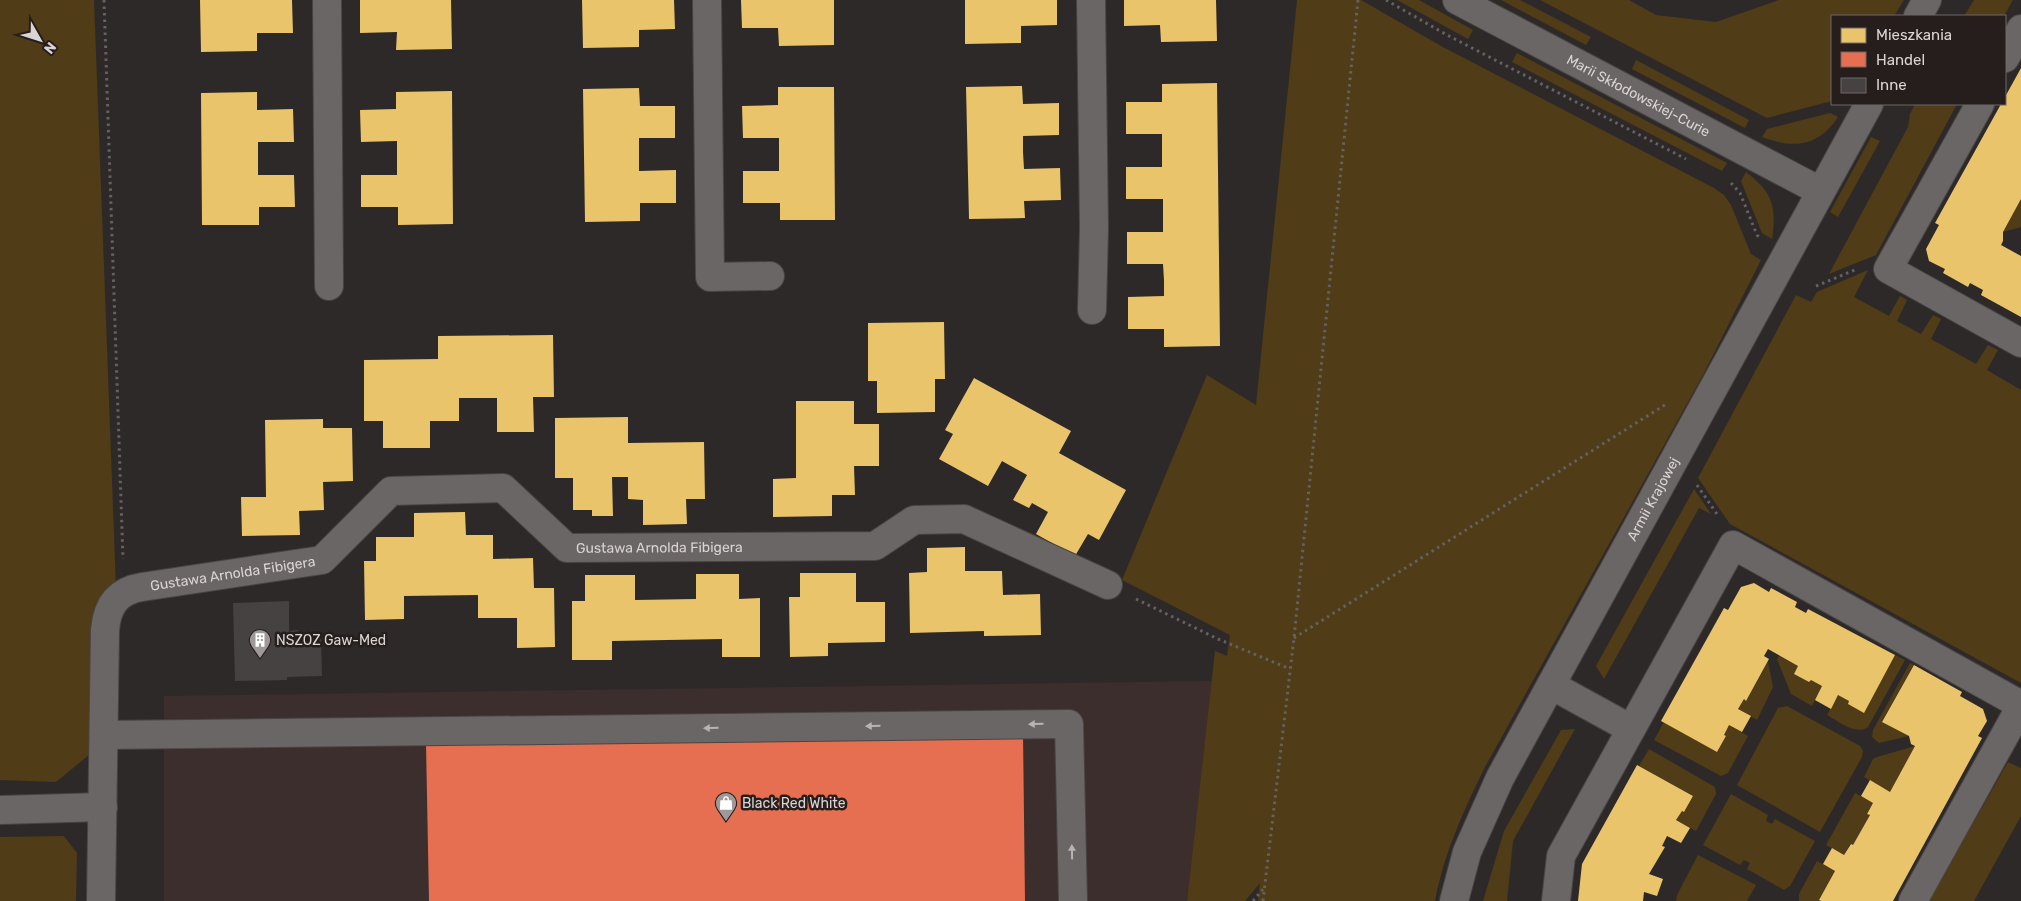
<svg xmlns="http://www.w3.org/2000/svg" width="2021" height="901" viewBox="0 0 2021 901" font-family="Rubik,sans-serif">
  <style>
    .built { fill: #3b2e2c }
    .green { fill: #503c16 }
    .homes { fill: #e9c46a }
    .shops { fill: #e76f51 }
    .building { fill: #454241 }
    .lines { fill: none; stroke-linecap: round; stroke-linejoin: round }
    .minor-casing { stroke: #494545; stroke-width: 30 }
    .path { stroke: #656160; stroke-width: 3; stroke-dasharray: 2.5 4; stroke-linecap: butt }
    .minor { stroke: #6a6666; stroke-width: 28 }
    .oneway { fill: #b8b3b2 }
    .labels { text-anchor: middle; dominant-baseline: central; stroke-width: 5; stroke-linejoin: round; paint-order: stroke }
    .street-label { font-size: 14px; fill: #dad4d3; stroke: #261e1d }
    .poi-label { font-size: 14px; fill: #dad4d3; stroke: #261e1d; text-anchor: start }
  </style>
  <rect width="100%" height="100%" fill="#2e2929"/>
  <path class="built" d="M1212,681L1187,901H164V696Z"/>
  <path class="green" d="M0,0H94L116,588L95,750L56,782L0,780Z
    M1297,0H1361L1441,46L1714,188L1724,195L1731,205L1751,254L1761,260L1703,375L1485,767C1464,810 1444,853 1435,901H1258L1260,883L1245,901H1187L1215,651L1227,656L1230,635L1122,580L1207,375L1256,405Z
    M1397,0H1419L1473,30L1468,39Z
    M1501,0H1520L1591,37L1586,45Z
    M1540,0H1629L1656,15L1716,22L1779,0H1904L1894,16H1832V101L1767,118Z
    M1974,0H2013L2004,16H1964Z
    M1517,53L1727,163L1722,171L1512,62Z
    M1636,60L1749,120L1745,128L1632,69Z
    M1915,104H1957L1876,255L1829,274L1908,127L1910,114Z
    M1830,113L1838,117C1818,147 1794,149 1762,137L1767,129Z
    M1871,137L1880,141L1838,217L1830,212Z
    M1746,172C1772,192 1777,206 1772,239L1762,233L1741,181Z
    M2021,199V227L2003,232Z
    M1868,270L1854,297L1889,316L1900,296L1907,300L1897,321L1921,334L1933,315L1941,319L1931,339L1976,364L1988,345L1998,350L1987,370L2021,390V683L1730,524L1698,478L1796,295L1811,302L1817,292Z
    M1694,489L1711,514L1699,508L1604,679L1596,666Z
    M1895,655L1905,660L1868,727C1856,736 1838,721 1827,715L1838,695L1849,701L1848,704Z
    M1779,656L1798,666L1794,674L1809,682L1811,680L1822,686L1812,706L1791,694L1777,659Z
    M1768,662L1773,687L1757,720L1738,709L1744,699L1746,701Z
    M1910,663L1914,665L1882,721L1909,736L1879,743L1872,737L1873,730Z
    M1787,706L1860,746L1863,751L1862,757L1820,832L1737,785L1778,708Z
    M1664,722L1717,752L1726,737L1724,735L1729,725L1748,736L1728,773L1721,776L1654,740Z
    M1575,729L1513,841L1507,901H1483L1504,831L1561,730Z
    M1915,746L1890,792L1864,777L1873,759L1877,757Z
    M1649,749L1715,787L1716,794L1696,831L1676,820L1682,811L1684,812L1693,796L1639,766Z
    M2008,762L2021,768V816L1974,901H1929Z
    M1855,793L1873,803L1867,813L1870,815L1853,845L1850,844L1844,855L1826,845Z
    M1731,794L1768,815L1766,821L1772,824L1775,819L1815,841L1790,886L1784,890L1747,869L1750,863L1744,860L1740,865L1703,845Z
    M64,836L77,853L76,901H0V837Z
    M1698,855L1756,885L1747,901H1676L1677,895Z
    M1817,861L1835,871L1819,900L1821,901H1799V894Z"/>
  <path class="homes" d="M200,0H292L293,33H257V51L201,52Z
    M360,0H451L452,49L396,50L397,32L360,33Z
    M582,0H674L675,29L639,30V47L583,48Z
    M741,0H834V45L779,46L778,28H742Z
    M965,0H1057V25L1021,26V43L965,44Z
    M1124,0H1216L1217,41L1161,42L1160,25L1124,26Z
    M2021,68V199L2003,232V241L2001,245L2021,256V317L1981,295L1983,290L1970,283L1968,287L1943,273L1945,269L1929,261L1926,249L1939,225L1935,223L2001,104H2005V97Z
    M1217,83L1220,346L1164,347V329H1128V297L1164,296V280L1163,264H1127V232H1163V199H1126V167H1162V134H1126V102H1162V84Z
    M1022,86L1023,104L1059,103V135L1023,136V152L1024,169L1060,168L1061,200L1024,201L1025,218L969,219L966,87Z
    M778,87H834L835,220H780V203H743V171H779V138H743L742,106L778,105Z
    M639,88L640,106H675V138H639V171L676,170V203H640V221L585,222L583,89Z
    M452,91L453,224L398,225V207H361V175H397V141L361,142L360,110L396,109V92Z
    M257,92V110L293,109L294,142H258V175H294L295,207H259V225H202L201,93Z
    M944,322L945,379H935V412L877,413V381H868V323Z
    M553,335L554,397H533L534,432H497V398H459V421H430V448H383V421H364V360L438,359V336Z
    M974,378L1071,431L1059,453L1126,490L1099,540L1088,534L1075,556L1036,534L1048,512L1032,503L1029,508L1013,500L1027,475L1002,461L988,486L939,459L953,434L945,430Z
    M796,401H854V424H879V466H854L855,495H832V516L773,517V479L796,478Z
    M628,417V443L704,442L705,499H686L687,524L643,525V500L628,499V477H612L613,516H592V510H573V478H555V418Z
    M323,419V428H352L353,481L323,482L324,510L299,511L300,535L242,536L241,497H266L265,420Z
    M465,512L466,535H493V559L533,558L534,588H554L555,647L517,648V618H478V595L404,596V619L365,620L364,561H376V537H414V513Z
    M965,547V571H1002L1003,595L1040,594L1041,635L984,636V631L910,633L909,573L927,572V548Z
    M800,573H856V602H885V642L828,643V656L790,657L789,597H800Z
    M696,574H739V599L760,598V657H722V639L612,641V660H572V601H585V575H635V600L696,599Z
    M1754,583L1769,592L1771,588L1797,602L1795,607L1806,613L1808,609L1895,655L1864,713L1848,704L1849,701L1838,695L1831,709L1815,700L1822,686L1811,680L1809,682L1794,674L1798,666L1768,649L1764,656L1769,659L1746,701L1744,699L1738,709L1751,716L1742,732L1729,725L1724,735L1726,736L1717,752L1661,721L1724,608L1728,610L1741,587Z
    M1914,665L1962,692L1960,696L1983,709L1987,721L1978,736L1982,738L1893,901H1821L1819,900L1835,871L1823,864L1832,848L1844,855L1851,844L1853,845L1870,815L1867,814L1873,803L1861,796L1870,780L1890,792L1915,746L1911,744L1909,736L1882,722Z
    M1637,765L1693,796L1684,812L1682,811L1676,820L1690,828L1681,843L1667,836L1662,846L1665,847L1649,874L1663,879L1657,896L1644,892L1643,901H1578L1582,864Z"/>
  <path class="shops" d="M1023,733L1025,901H429L426,743Z"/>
  <path class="building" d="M289,601V631L298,630L299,640L321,639L322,676L287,677V680L235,681L233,603Z"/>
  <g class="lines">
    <g class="minor-casing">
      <g id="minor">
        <path d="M327,0L329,286"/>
        <path d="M707,0L710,277L770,276"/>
        <path d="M1091,0L1094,228L1092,310"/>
        <path id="s1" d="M1457,0L1820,191"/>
        <path d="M1918,16L1927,0"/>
        <path d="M2005,58L2021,29"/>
        <path d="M1980,104L1888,269L2021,343"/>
        <path d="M1551,685L1631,729"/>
        <path d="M104,735L1069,724L1073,901"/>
        <path d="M0,810L103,807"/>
        <path id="s2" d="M101,901L105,630C107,606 117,591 142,587L322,560L391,491L503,488L567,548L875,546L914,520L964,519L1108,585"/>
        <path id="s3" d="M1454,901L1467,852L1500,778L1869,104"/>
        <path d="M1556,901L1561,856L1733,545L2021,705"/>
        <path d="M1913,901L2021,706"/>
      </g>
    </g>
    <path class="path" d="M104,0L123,559
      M1386,0L1447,35L1686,159
      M1731,183L1740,193L1757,235L1761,239
      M1816,286L1857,269
      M1697,485L1719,517
      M1136,599L1218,639L1290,669
      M1294,638L1668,403
      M1253,901L1264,888
      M1263,901L1294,638L1358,0"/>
    <use href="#minor" class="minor"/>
  </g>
  <defs><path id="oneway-solid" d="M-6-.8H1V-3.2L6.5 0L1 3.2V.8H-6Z" transform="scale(1.25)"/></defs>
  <g class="oneway">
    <use href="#oneway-solid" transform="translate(1036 724) rotate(179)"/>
    <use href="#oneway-solid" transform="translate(873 726) rotate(179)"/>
    <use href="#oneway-solid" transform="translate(711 728) rotate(179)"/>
    <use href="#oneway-solid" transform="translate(1072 852) rotate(-91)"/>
  </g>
  <defs>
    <g id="building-pin" transform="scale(1.125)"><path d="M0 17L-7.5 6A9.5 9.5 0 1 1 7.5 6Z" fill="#9e9898" stroke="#261e1d"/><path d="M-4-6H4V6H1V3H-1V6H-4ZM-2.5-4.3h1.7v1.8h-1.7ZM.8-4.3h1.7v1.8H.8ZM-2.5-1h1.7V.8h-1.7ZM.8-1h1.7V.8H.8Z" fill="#fff"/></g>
    <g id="shop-pin" transform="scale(1.125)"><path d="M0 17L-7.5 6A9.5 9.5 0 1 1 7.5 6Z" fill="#9e9898" stroke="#261e1d"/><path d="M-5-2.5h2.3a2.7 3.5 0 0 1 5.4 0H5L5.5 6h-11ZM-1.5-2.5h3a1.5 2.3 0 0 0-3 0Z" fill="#fff"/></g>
  </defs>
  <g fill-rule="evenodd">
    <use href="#building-pin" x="260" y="640"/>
    <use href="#shop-pin" x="726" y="803"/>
  </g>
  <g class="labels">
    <g class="street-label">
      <text stroke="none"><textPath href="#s1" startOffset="205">Marii Skłodowskiej-Curie</textPath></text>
      <text stroke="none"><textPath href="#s3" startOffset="450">Armii Krajowej</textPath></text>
      <text stroke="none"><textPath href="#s2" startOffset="905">Gustawa Arnolda Fibigera</textPath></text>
      <text stroke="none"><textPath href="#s2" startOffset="425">Gustawa Arnolda Fibigera</textPath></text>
    </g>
    <g class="poi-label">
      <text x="276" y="640">NSZOZ Gaw-Med</text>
      <text x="742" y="803">Black Red White</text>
    </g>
  </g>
  <rect x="1831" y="15" width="175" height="90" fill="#261e1d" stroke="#6e6766"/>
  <rect x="1841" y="28" width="25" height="15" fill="#e9c46a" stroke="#6e6766"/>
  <text x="1876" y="40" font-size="15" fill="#dad4d3">Mieszkania</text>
  <rect x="1841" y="52" width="25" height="15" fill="#e76f51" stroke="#6e6766"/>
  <text x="1876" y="65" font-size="15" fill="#dad4d3">Handel</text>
  <rect x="1841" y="78" width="25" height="15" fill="#454241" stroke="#6e6766"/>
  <text x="1876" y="90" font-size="15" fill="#dad4d3">Inne</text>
  <g transform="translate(40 40) rotate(129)" stroke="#261e1d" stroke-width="4" paint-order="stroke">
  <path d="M0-4L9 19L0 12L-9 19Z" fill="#dad4d3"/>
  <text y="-8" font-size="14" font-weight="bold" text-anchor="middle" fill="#dad4d3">N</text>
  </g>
</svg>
